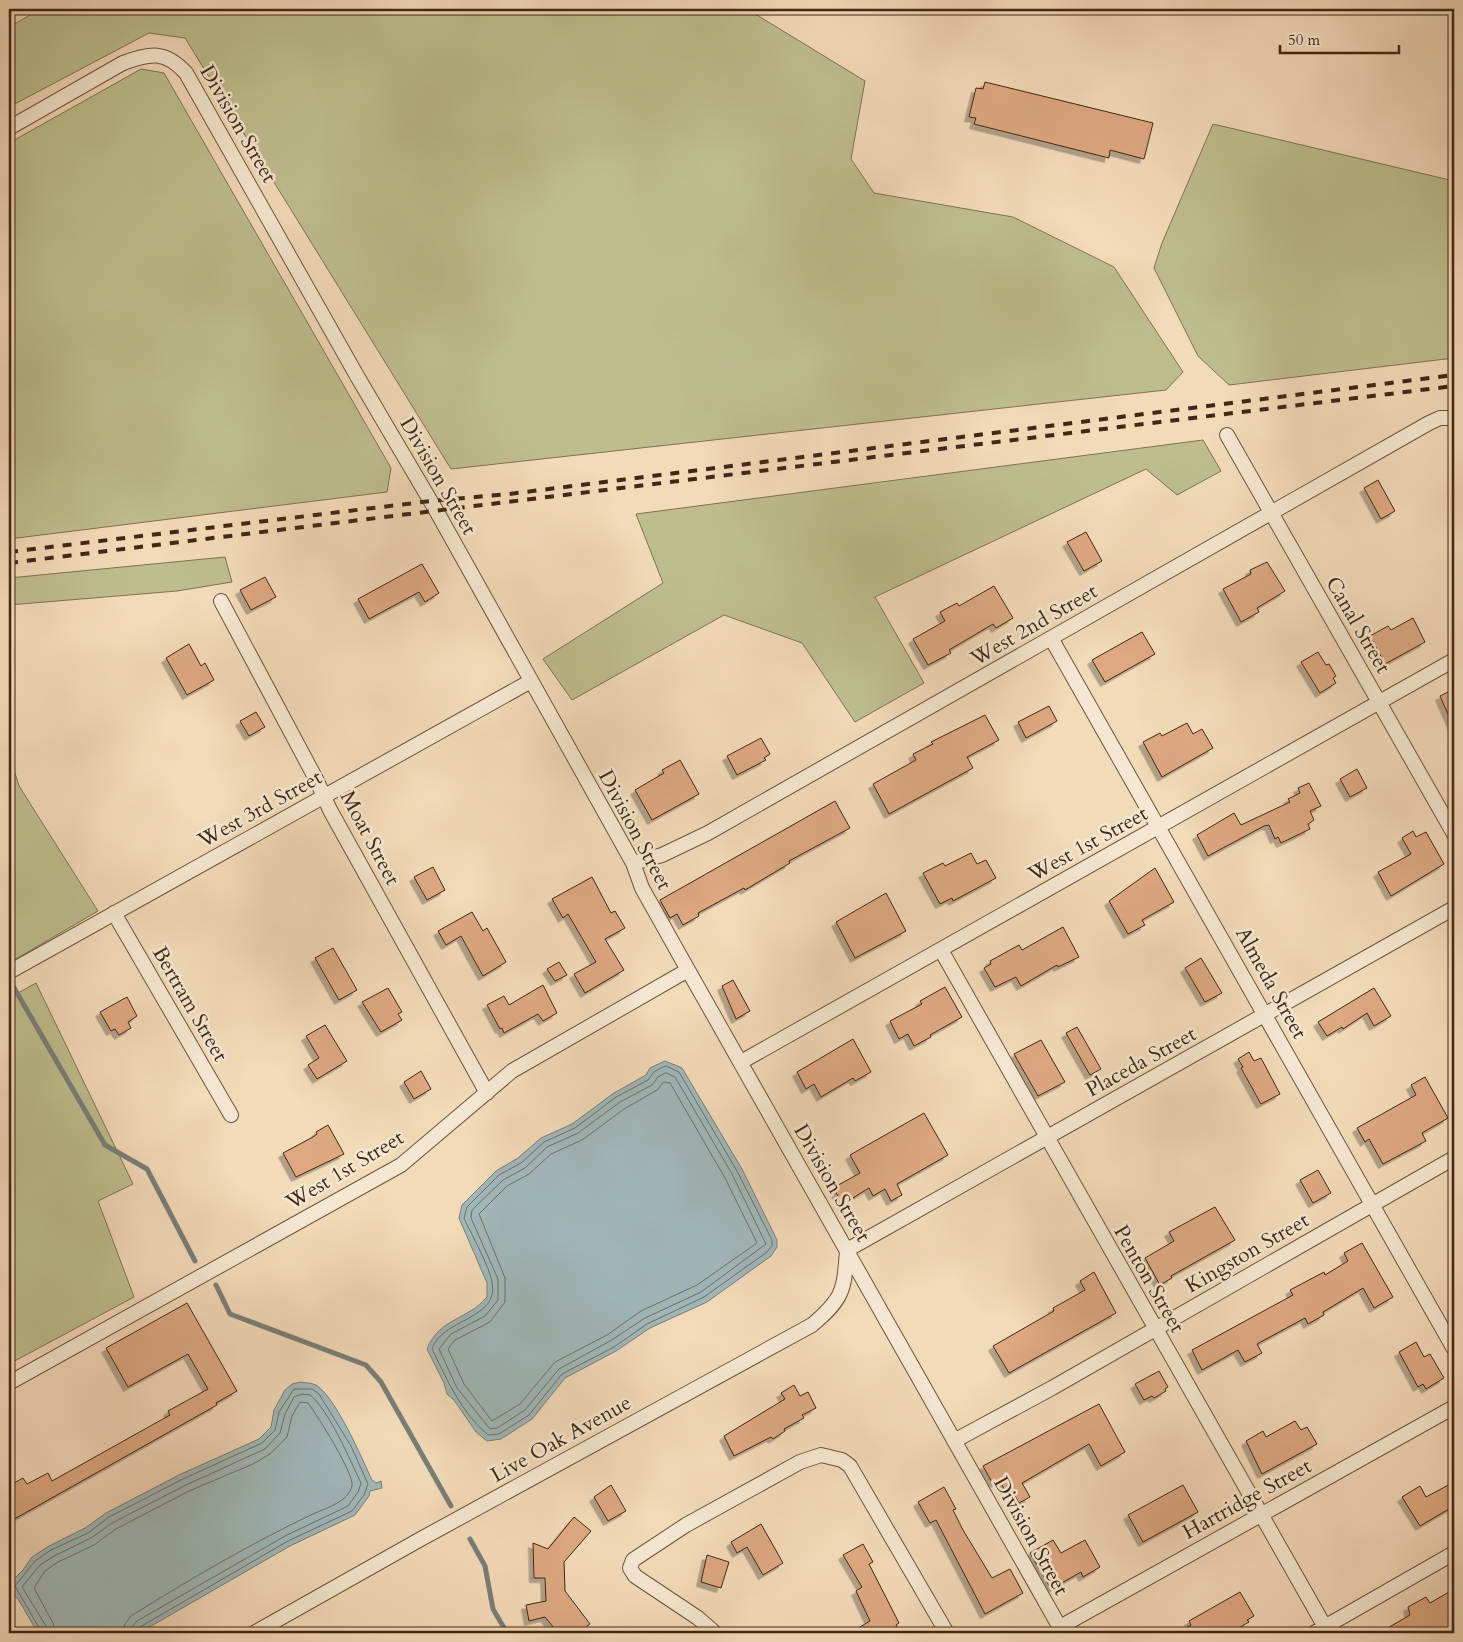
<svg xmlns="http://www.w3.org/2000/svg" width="1463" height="1642" viewBox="0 0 1463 1642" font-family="Cardo,serif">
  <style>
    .green { fill: #bebe8d; stroke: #807251 }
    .water { fill: #a0b8ba; stroke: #7a7e78 }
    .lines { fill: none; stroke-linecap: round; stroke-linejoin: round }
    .shore { stroke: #707068; stroke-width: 1 }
    .stream { stroke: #7a7e78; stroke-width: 5 }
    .building { fill: #dea881; stroke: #412715; filter: url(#shadow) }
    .street-casing { stroke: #6e543e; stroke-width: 16 }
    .street { stroke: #f7e7d1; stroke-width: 14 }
    .rail { stroke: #412715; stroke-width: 4; stroke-dasharray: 9 9; stroke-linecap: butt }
    .labels { text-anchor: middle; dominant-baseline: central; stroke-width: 5; stroke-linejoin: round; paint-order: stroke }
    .street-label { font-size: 21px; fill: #412715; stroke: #f7e7d1 }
  </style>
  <defs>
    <filter id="shadow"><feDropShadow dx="-4.5" dy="4.5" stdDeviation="0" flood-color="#0004"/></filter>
  </defs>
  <rect width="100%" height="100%" fill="#f3dab8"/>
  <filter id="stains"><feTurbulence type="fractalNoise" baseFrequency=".004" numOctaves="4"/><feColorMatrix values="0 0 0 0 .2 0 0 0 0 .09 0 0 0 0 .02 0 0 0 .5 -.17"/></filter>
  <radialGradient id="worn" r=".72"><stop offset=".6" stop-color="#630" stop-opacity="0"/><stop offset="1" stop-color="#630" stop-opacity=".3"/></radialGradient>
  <path class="green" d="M41,9H747L865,81L851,159L874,193L1013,217L1114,267L1183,372L1166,390L451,469L185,38L149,33L9,107V27Z
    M141,69L164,73L391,468L387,492L9,539V143Z
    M1213,124L1454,181V358L1229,385L1198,356L1154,268L1162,243Z
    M1203,440L1221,471L1177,495L1146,469L875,597L924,683L855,722L802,643L724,615L572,700L543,659L663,583L636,514Z
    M225,557L232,582L177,591L9,605V578Z
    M9,754L19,786L98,911L9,963Z
    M36,983L133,1184L98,1201L134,1297L9,1364V998Z"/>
  <path class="water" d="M665,1061L682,1068L742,1169L777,1240V1247L771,1256L707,1302L650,1328L616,1351L565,1378L532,1419L501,1439L487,1441L476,1432L454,1400L447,1394L444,1383L427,1349C439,1318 468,1320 487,1297V1283L459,1218L462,1205L496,1171L518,1158L541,1138L572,1124L614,1093L646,1075L650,1068Z
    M301,1382C306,1383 312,1383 316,1385C337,1399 361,1457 372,1480L376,1483L381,1481L382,1488L370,1491L369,1496L355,1515L290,1546L139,1633H38L18,1599L12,1594L10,1583L23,1570L32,1557L49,1546L85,1528L106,1513L181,1474L259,1439L271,1427L274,1410L285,1390L292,1384Z"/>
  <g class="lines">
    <path class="shore" d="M666,1066L679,1072L737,1171L772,1240V1246L767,1252L704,1297L647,1324L614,1347L562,1374L529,1415L499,1434L488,1435C462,1414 446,1378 432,1349C442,1318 500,1320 492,1282C489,1265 472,1236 464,1218L467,1207L499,1175L521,1163L544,1142L575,1128L616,1097L648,1080L654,1072Z
      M666,1073L675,1077L732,1174L766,1244L701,1292L645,1318L610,1341L559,1369L525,1410L497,1428L490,1429L457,1388L439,1349L451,1334L485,1316L498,1300V1279L471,1218L472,1210L503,1180L525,1168L547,1147L578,1133L620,1102L652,1085L658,1077Z
      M664,1082L670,1083L725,1178L757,1243L697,1285L641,1311L607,1335L555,1362L520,1404L492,1421L464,1384L448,1349L455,1340L490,1322L505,1302V1278L479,1214L507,1186L529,1174L551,1154L582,1140L624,1109L657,1090Z
      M42,1633L15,1586L35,1561L51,1550L88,1533L109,1517L183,1479L262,1443L275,1430L279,1412L294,1389H312L319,1394L351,1446L368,1484L364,1495L352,1511L288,1541L140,1627L137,1633
      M48,1633L46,1626L22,1587L40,1565L54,1556L91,1538L112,1523L186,1485L265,1449L280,1433L285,1414L294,1397L302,1394L310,1395C329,1410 350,1460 361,1483L358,1492L348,1506L285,1536L137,1621L132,1627L131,1633
      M55,1633L53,1623L34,1588L45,1571L58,1562L94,1545L116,1529L189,1491L253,1464L270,1454L287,1437L292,1416L300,1402L308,1403C317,1415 355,1475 352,1486C348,1502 326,1508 313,1514C250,1544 190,1579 131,1616L125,1624L123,1633"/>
    <path class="stream" d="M13,986L105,1145L147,1169L195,1261
      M216,1285L230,1314L366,1365L381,1382L451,1506
      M470,1539L485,1566L493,1609L507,1633"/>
  </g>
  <path class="building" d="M985,82L1153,123L1144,159L1110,150L1109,158L974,124L976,118L969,117L976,88L983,89Z
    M1378,480L1395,511L1381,519L1364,488Z
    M1086,532L1102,561L1084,571L1067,542Z
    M1267,562L1285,591L1257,608L1259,612L1241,622L1223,589L1251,574L1250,570Z
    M422,564L439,593L425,602L419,592L369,619L358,599Z
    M265,577L276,597L251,610L240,590Z
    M994,586L1013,618L996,628L993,624L949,650L951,653L928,665L913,639L945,621L940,612L957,603L959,606Z
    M1413,618L1425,642L1385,664L1370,636L1388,626L1391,630Z
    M1142,632L1155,654L1105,682L1092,660Z
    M189,644L201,666L205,663L214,680L187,695L166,658Z
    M1318,652L1326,665L1329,664L1336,676L1333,678L1336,683L1320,693L1301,662Z
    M1454,689V728L1440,696Z
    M1049,706L1057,721L1026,738L1018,722Z
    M256,712L265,727L249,736L240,721Z
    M985,715L999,740L967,757L973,768L889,814L873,784L916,760L913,754L933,744L931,742Z
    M1187,723L1193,734L1202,729L1213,748L1162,777L1143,742L1160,733L1162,736Z
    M761,738L770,754L764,758L766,760L737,775L727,756Z
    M680,760L699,794L652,820L635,790L664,773L662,770Z
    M1357,769L1367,788L1350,797L1340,779Z
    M1309,783L1321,806L1310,811L1314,820L1308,824L1310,829L1281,843L1278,837L1275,839L1269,825L1264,826L1208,856L1197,835L1234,813L1241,825L1290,802L1288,799L1300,793L1298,788Z
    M835,801L850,828L789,861L790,863L745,890L744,888L698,913L699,916L683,925L677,914L670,918L660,900Z
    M1413,831L1416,837L1426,832L1444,864L1391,896L1378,872L1411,854L1402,838Z
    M971,853L977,864L986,860L996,878L953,901L952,898L940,904L923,873L943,863L945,866Z
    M433,867L445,890L427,900L414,877Z
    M1155,868L1174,902L1142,920L1145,925L1128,934L1109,901Z
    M592,877L611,913L615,911L625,928L605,939L624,970L585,993L574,974L596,962L568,914L563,918L552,899Z
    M886,893L906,931L855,958L836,922Z
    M472,912L483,931L487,928L506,962L483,976L461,936L446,945L438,931Z
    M1063,927L1079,957L1058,967L1057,965L1021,986L1016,977L995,987L984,968L991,964L990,961L1019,945L1022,950Z
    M333,948L357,990L339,1000L315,958Z
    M1201,958L1222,993L1205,1002L1185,968Z
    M559,962L567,975L555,981L547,969Z
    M733,980L750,1011L736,1019L722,986Z
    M543,985L557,1013L543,1021L538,1014L504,1033L502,1028L500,1029L487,1005L504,996L509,1005Z
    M945,987L962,1017L930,1035L931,1037L914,1046L908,1034L899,1039L890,1021L922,1004L920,1001Z
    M388,988L402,1012L398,1014L402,1020L381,1032L362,1002Z
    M1374,988L1391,1016L1374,1026L1367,1013L1343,1029L1342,1027L1327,1036L1318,1022Z
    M127,997L137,1016L128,1022L131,1028L119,1035L115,1029L111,1031L100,1012Z
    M325,1025L347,1061L317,1079L308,1065L319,1058L306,1036Z
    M1077,1027L1101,1069L1090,1075L1066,1033Z
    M853,1039L871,1072L855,1081L853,1078L821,1097L814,1084L806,1089L797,1072Z
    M1041,1040L1065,1082L1038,1096L1014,1054Z
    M1249,1052L1254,1061L1261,1058L1280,1094L1261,1104L1241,1068L1243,1067L1238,1059Z
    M421,1071L431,1089L414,1099L404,1082Z
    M1425,1077L1448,1118L1422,1133L1426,1141L1383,1164L1369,1139L1365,1142L1357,1128L1416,1095L1411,1085Z
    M924,1113L948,1155L897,1184L902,1195L891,1201L885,1189L873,1196L869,1188L843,1204L833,1188L860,1173L850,1155Z
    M328,1125L344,1154L296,1177L283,1153L313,1137L317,1134L316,1132Z
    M1318,1170L1331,1193L1313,1203L1300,1180Z
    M1215,1207L1235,1240L1171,1276L1172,1278L1160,1285L1145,1258L1174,1241L1169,1232Z
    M1362,1243L1393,1297L1374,1308L1363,1288L1323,1312L1324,1315L1308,1324L1305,1318L1257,1344L1262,1353L1245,1362L1238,1350L1202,1370L1192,1350L1293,1295L1290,1290L1324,1272L1325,1275L1348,1261L1344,1253Z
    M1094,1272L1116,1313L1009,1373L993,1346L1054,1311L1053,1308L1085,1290L1080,1281Z
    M187,1303L237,1391L216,1403L217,1405L9,1522V1486L23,1478L27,1484L48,1473L52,1481L170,1415L168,1411L208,1389L188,1354L128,1387L106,1348Z
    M1416,1342L1424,1357L1430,1354L1444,1378L1426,1389L1423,1384L1418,1387L1399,1352Z
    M1159,1371L1168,1387L1165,1389L1166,1391L1154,1398L1152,1396L1144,1400L1135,1384Z
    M794,1385L800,1396L808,1392L816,1408L802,1415L804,1418L784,1429L785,1431L773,1439L771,1437L734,1456L724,1436L785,1399L781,1393Z
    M1099,1404L1125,1452L1101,1466L1089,1444L1022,1483L1030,1497L1019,1503L1012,1491L1007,1494L999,1480L993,1484L983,1466Z
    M1295,1421L1301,1430L1307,1427L1317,1444L1262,1474L1246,1441L1263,1431L1266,1437Z
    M1454,1482V1506L1420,1526L1402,1497L1420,1486L1426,1497Z
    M611,1485L626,1511L608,1521L594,1497Z
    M1183,1485L1198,1512L1143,1542L1128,1515Z
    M944,1487L956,1509L953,1510L963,1530L992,1578L1010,1569L1023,1593L985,1614L936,1520L930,1523L918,1502Z
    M574,1517L591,1531L564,1562L565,1591L590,1624L578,1633H558L545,1617L529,1621L526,1605L546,1601L545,1578H534L533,1543L548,1549Z
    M761,1524L783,1563L763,1575L747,1547L737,1553L731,1542Z
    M1053,1540L1061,1553L1085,1540L1100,1567L1083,1577L1081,1572L1051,1589L1030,1553Z
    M863,1544L873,1562L869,1564L899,1623L896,1625L901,1633H850L870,1621L856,1591L862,1587L843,1555Z
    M707,1555L729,1562L721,1588L701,1582Z
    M1240,1592L1254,1616L1247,1620L1249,1622L1230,1633H1177L1191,1625L1189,1621Z
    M1449,1592L1454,1601V1633H1379L1410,1615L1408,1607L1426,1597L1430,1603Z"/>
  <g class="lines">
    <g class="street-casing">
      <path id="street" d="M9,128L123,63C150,53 165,50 186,73L357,376L437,512L633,863L642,888L688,970L1063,1633
        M1227,435L1454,834
        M221,601L317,781L330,810L487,1093
        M1051,638L1454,1349
        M633,863L662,855L708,833L1429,423L1440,418H1454
        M114,913L231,1115
        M941,950L1325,1627
        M9,972L531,681
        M741,1062L1454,660
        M9,1383L401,1165L512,1071L688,970
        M954,1441L1052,1388L1454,1158
        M1060,1627L1454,1407
        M254,1633L419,1540L812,1325C844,1298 844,1290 847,1250L1454,908
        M715,1633L698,1618L635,1576L630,1568L633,1560L686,1525L800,1462L821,1455L842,1460L850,1466L947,1633
        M1314,1633L1454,1553"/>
    </g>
    <use href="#street" class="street"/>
    <path class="rail" d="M9,552L431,501L509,494L1454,375
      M9,563L1454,386"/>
  </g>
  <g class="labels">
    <g class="street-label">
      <text transform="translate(238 124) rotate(60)">Division Street</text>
      <text transform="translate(438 476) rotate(60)">Division Street</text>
      <text transform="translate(1034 625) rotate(-30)">West 2nd Street</text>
      <text transform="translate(1358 625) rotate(60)">Canal Street</text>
      <text transform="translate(260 809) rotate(-29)">West 3rd Street</text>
      <text transform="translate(635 830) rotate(62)">Division Street</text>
      <text transform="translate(370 838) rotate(62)">Moat Street</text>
      <text transform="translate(1088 844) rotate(-29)">West 1st Street</text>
      <text transform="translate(1271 983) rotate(61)">Almeda Street</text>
      <text transform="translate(190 1004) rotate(60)">Bertram Street</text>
      <text transform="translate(1141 1062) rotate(-29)">Placeda Street</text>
      <text transform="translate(345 1170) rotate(-31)">West 1st Street</text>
      <text transform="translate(832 1183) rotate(60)">Division Street</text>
      <text transform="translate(1247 1253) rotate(-30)">Kingston Street</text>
      <text transform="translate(1149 1279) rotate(60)">Penton Street</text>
      <text transform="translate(561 1439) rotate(-29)">Live Oak Avenue</text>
      <text transform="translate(1247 1499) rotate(-29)">Hartridge Street</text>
      <text transform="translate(1031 1536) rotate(61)">Division Street</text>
    </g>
  </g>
  <rect width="1463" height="1642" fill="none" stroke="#f3dab8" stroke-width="30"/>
  <rect x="10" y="10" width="1443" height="1622" fill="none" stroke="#412715" stroke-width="2.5"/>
  <rect x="15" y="15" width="1433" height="1612" fill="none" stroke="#412715"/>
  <path d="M1280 45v8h119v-8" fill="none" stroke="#412715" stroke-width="2.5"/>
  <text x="1288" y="45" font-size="15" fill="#412715" stroke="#f7e7d1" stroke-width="4" paint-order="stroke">50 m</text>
  <rect width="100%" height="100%" filter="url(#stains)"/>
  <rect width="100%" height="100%" fill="url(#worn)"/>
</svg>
